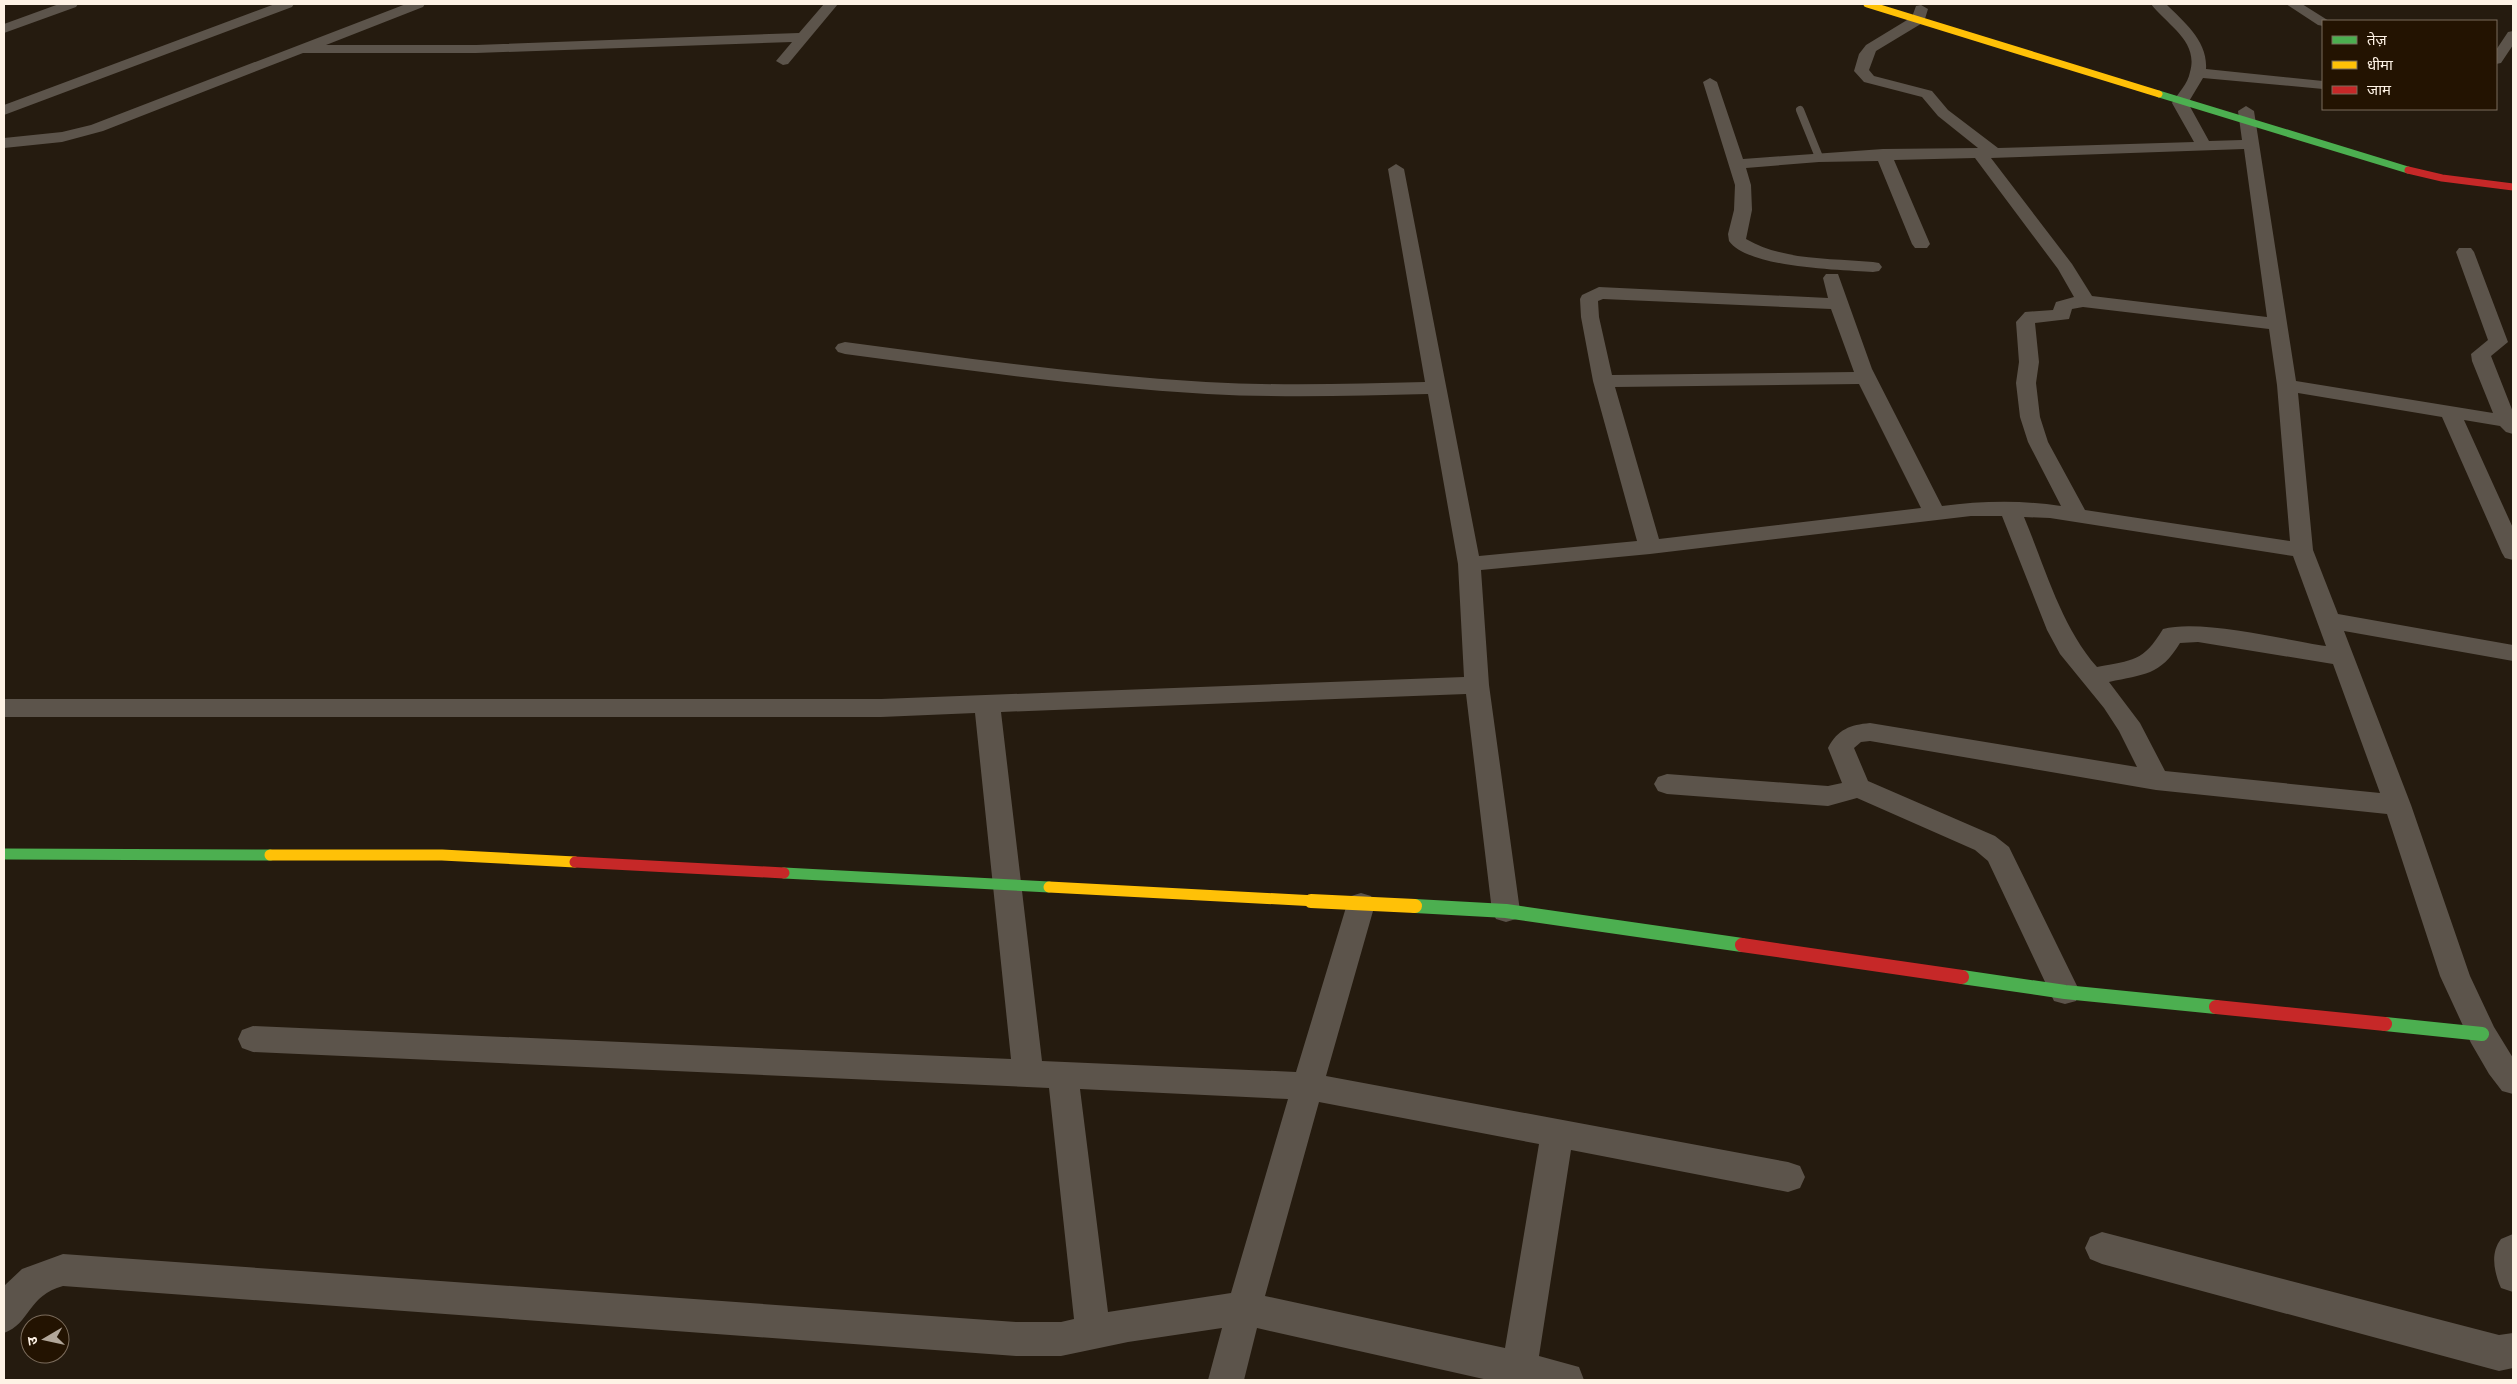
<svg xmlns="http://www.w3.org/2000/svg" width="2517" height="1384" viewBox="0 0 2517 1384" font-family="'DejaVu Sans','Noto Sans Devanagari',sans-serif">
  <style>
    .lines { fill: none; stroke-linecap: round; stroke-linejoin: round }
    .lane { stroke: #5c544b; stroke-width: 8 }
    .street { fill: #5c544b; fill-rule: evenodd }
    .fast-far2 { stroke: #4caf50; stroke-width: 7 }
    .fast-far1 { stroke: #4caf50; stroke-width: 11 }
    .fast { stroke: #4caf50; stroke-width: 14 }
    .slow-far2 { stroke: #ffc107; stroke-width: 7 }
    .slow-far1 { stroke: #ffc107; stroke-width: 11 }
    .slow { stroke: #ffc107; stroke-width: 14 }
    .jam-far2 { stroke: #c62828; stroke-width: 7 }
    .jam-far1 { stroke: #c62828; stroke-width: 11 }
    .jam { stroke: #c62828; stroke-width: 14 }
  </style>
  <rect width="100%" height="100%" fill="#251b0f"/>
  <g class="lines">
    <path class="lane" d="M1800,110L1819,157"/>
    <path class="street" d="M59,4H78L76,7L4,33V24Z
      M275,4H294L292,7L4,115V105Z
      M406,4H425L423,7L326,45H476L799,33L824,4H838L788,64L783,65L776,61L792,42L476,53H303L103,131L62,142L4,148V138L62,132L91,125Z
      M2151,4H2166C2184,22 2208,41 2206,69L2323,81V89L2203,78L2188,103L2209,141L2242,140L2238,111L2246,106L2254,111L2296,381L2493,413L2472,361L2471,354L2488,340L2456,252L2459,248H2471L2474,252L2508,342L2491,356L2513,412V434L2506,432L2500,426L2464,420L2513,528V560L2505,558L2502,553L2442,417L2298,393L2313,550L2338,614L2513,645V661L2344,631L2411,805L2470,976L2494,1027L2513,1058V1094L2502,1091L2489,1074L2471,1043L2440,976L2387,814L2156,790L1870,741L1861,742L1854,748L1868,781L1995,836L2009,847L2080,992L2076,1001L2065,1004L2054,1001L1988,861L1975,850L1857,798L1828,806L1667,794L1658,791L1654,784L1658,777L1667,774L1828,786L1842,783L1828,748C1838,729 1850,725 1870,723L2137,767L2119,731L2104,708L2060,654L2047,630L2002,516H1971L1650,554L1481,570L1489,685L1520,911L1516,919L1506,922L1496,919L1492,911L1466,694L1001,712L1042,1061L1296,1072L1347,904L1351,896L1361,893L1371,896L1375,904L1326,1076L1788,1162L1800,1166L1805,1177L1800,1188L1788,1192L1571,1150L1539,1356L1579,1367L1584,1380H1488L1257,1328L1244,1380H1208L1222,1328L1128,1342L1061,1356H1016L63,1286C28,1295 30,1324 4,1333V1286L22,1269L63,1254L1016,1322H1061L1074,1319L1049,1088L253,1052L242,1048L238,1039L242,1030L253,1026L1011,1059L975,713L881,717H4V699H881L1464,677L1458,564L1428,394C1354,396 1281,398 1207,394C1086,387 965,370 845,354L838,352L835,348L838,344L845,342C965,358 1085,375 1206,382C1279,386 1352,384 1425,382L1388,169L1396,164L1404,169L1479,556L1637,541L1593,381L1581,317L1580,299L1582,295L1599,287L1828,298L1823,278L1826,274H1838L1872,369L1942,506C1981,501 2022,500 2061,506L2028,442L2020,417L2016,383L2019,362L2016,322L2025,312L2053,310L2056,302L2074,297L2058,269L1975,158L1894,160L1930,244L1927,248H1915L1912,244L1878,161L1819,162L1746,168L1751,185L1752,210L1746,239C1784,261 1831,258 1873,262L1879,263L1882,267L1879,271L1873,272C1841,270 1748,268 1729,241L1728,234L1734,210L1735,185L1703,82L1710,78L1717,82L1743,159L1883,149L1978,148L1938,116L1922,97L1864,82L1854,71L1859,54L1866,45L1912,17L1916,6L1921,5L1928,9L1924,22L1876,51L1869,70L1874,76L1932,91L1948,110L1998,148L2194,142L2172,103C2178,93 2188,84 2190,72C2199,41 2167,25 2151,4ZM2244,149L2267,317L2092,296L2072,264L1991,158ZM1603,299L1831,309L1854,372L1612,375L1599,317L1598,301ZM2083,307L2269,329L2277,385L2290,541L2085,510L2048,442L2040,417L2036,383L2039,362L2035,323L2069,319L2072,309ZM1859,384L1921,508L1659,539L1615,387ZM2024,517L2050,518L2293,556L2326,646C2285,640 2202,619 2163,629C2143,662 2133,660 2097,667C2061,626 2045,567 2024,517ZM2198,642L2333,664L2380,793L2165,771L2140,723L2109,682C2144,674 2160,676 2180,643ZM1080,1089L1288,1099L1231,1293L1108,1312ZM1319,1102L1539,1144L1505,1348L1265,1296Z
      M2286,4H2302L2329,21H2323V26L2318,25Z
      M2513,31V45L2501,63L2496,64V50L2508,32Z
      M2102,1232L2499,1335L2513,1333V1368L2499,1371L2102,1264L2090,1259L2085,1248L2090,1237Z
      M2513,1234V1292L2501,1288C2494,1272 2490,1253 2501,1239Z"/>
    <path class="fast-far2" d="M2159,94L2408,170"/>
    <path class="fast-far1" d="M4,854L270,855
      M784,873L1049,887"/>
    <path class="fast" d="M1415,906L1506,911L1742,945
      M1962,977L2065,992L2216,1007
      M2385,1024L2482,1034"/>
    <path class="slow-far2" d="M1867,4L2159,94"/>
    <path class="slow-far1" d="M270,855H442L575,862
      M1049,887L1335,902"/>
    <path class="slow" d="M1311,901L1415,906"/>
    <path class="jam-far2" d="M2408,170L2442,178L2513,187"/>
    <path class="jam-far1" d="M575,862L784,873"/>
    <path class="jam" d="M1742,945L1962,977
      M2216,1007L2385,1024"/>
  </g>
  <rect width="2517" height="1384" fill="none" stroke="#fef2e5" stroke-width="10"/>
  <rect x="2322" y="20" width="175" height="90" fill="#231301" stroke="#7b6c5c"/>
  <rect x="2332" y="36" width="25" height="8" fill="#4caf50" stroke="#7b6c5c"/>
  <text x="2367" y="45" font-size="15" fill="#fef2e5">तेज़</text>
  <rect x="2332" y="61" width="25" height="8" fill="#ffc107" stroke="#7b6c5c"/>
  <text x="2367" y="70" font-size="15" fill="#fef2e5">धीमा</text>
  <rect x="2332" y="86" width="25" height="8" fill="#c62828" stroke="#7b6c5c"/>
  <text x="2367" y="95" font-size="15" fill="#fef2e5">जाम</text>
  <g transform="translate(45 1339) rotate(261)"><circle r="24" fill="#231301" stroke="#7b6c5c"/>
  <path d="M0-4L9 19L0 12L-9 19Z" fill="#b2a79a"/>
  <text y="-8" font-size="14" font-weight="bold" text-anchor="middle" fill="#fef2e5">उ</text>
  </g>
</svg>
